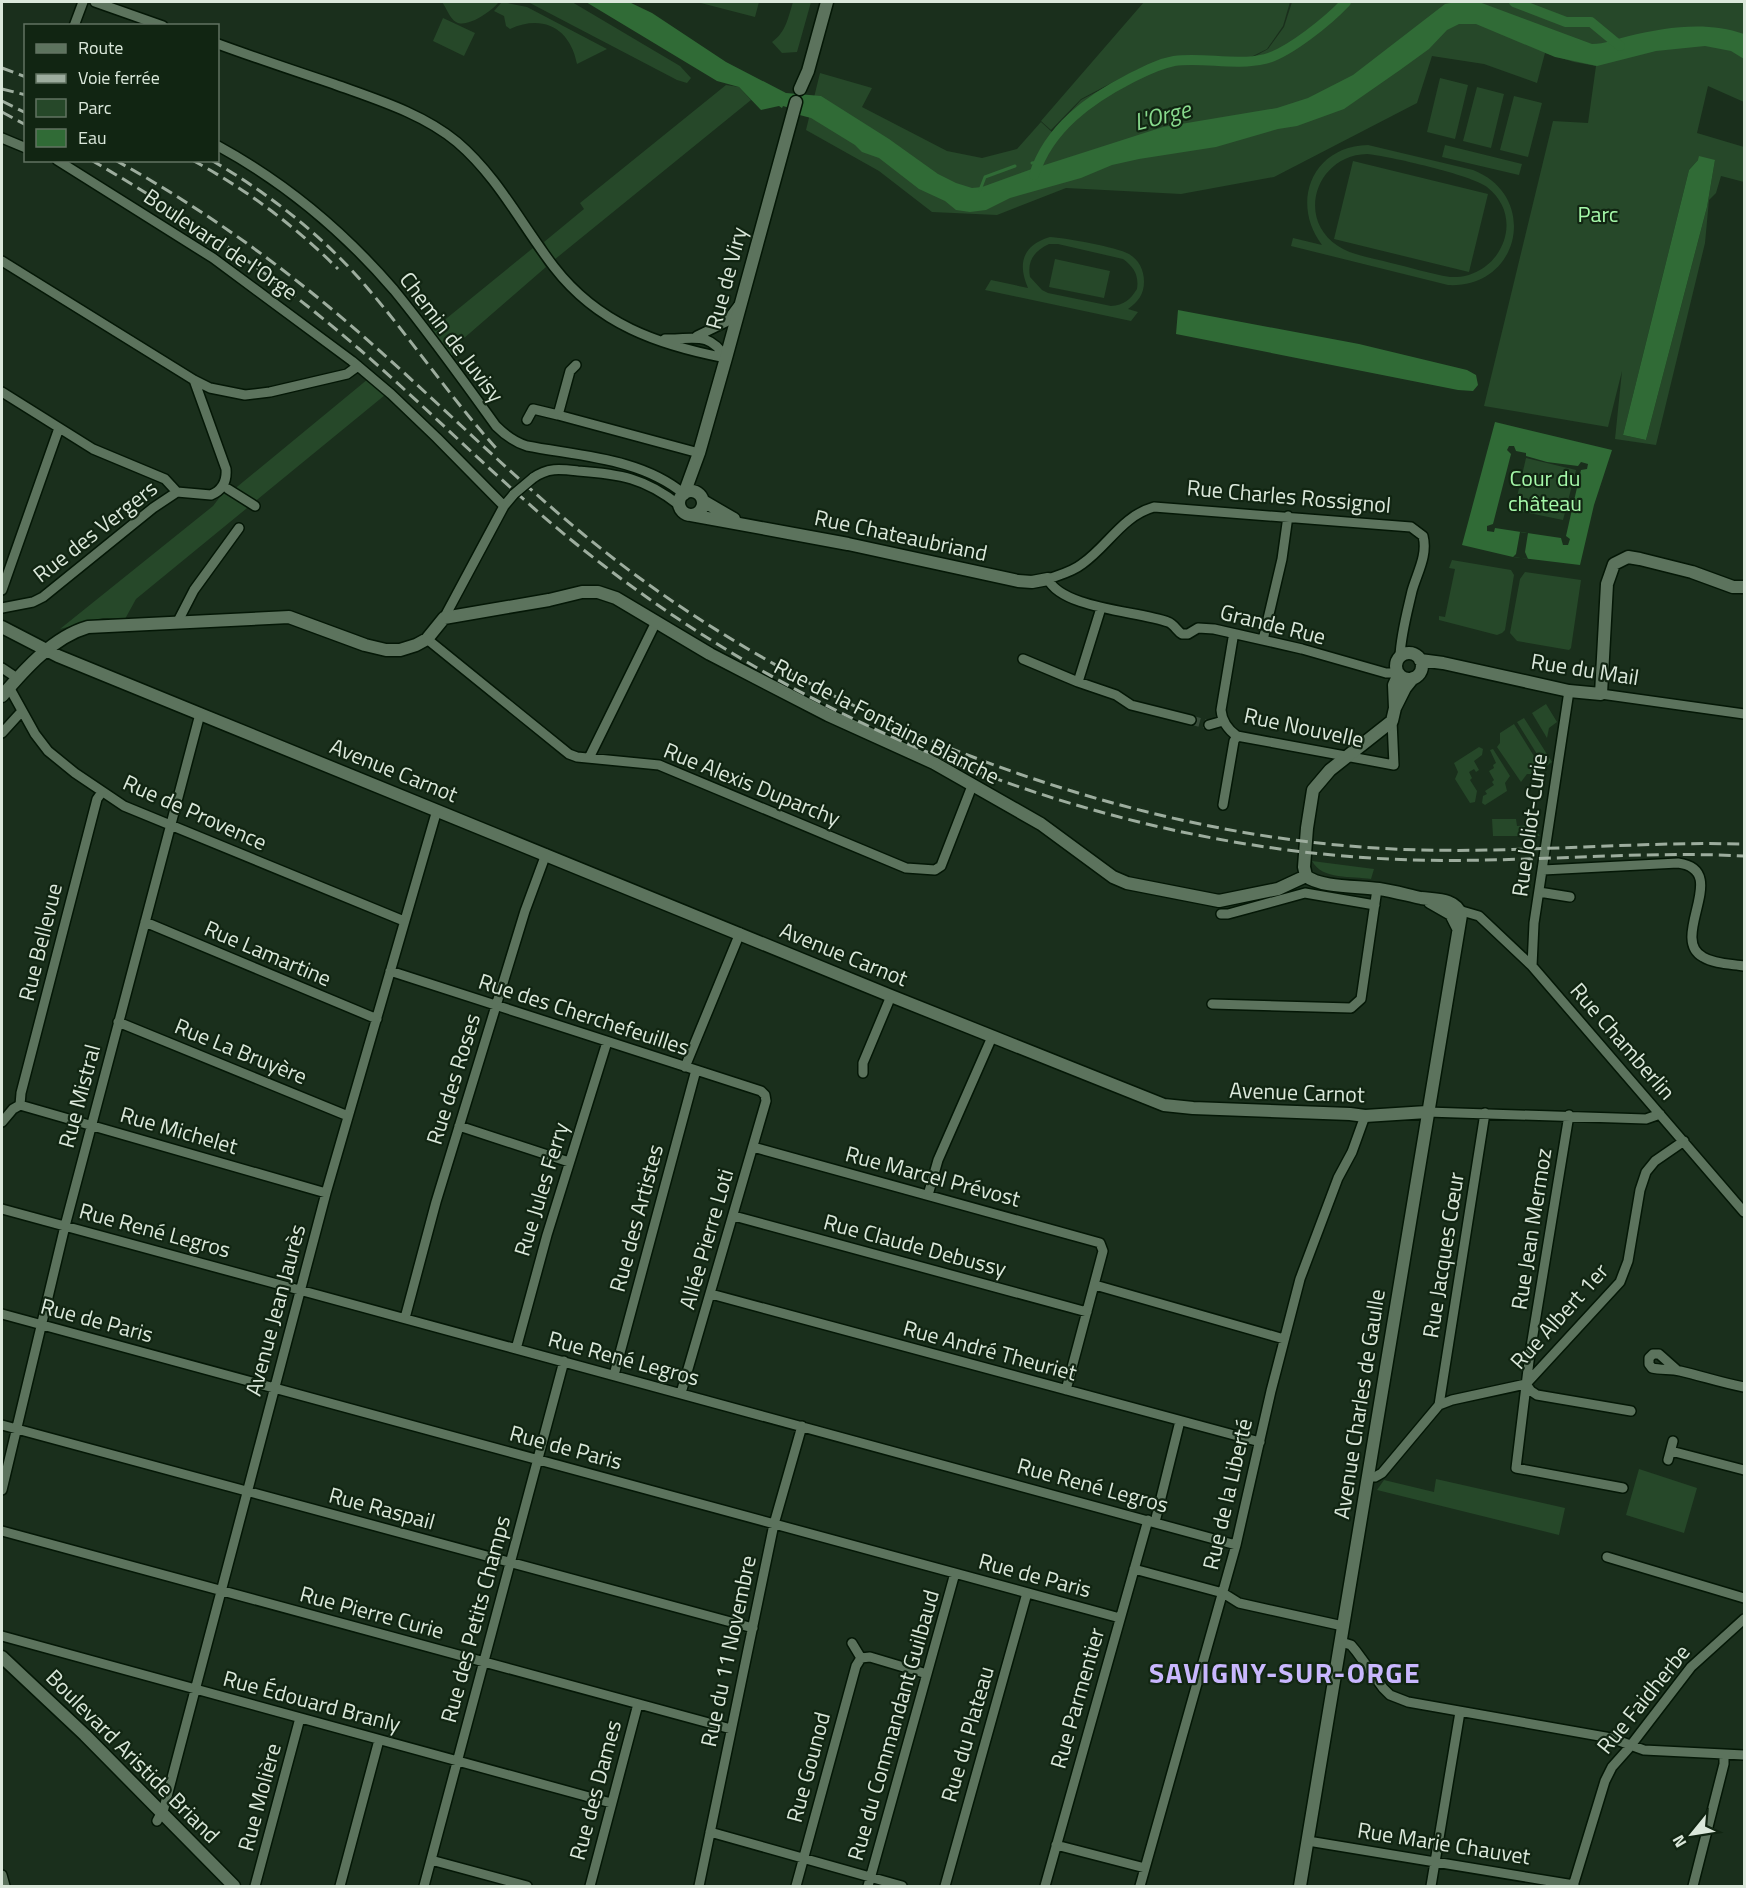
<svg xmlns="http://www.w3.org/2000/svg" width="1746" height="1888" viewBox="0 0 1746 1888" font-family="'Titillium Web',sans-serif">
  <style>
    .green { fill: #264829; fill-rule: evenodd }
    .water { fill: #306b36; fill-rule: evenodd }
    .pier { fill: #1a2f1c }
    .lines { fill: none; stroke-linecap: round; stroke-linejoin: round }
    .stream { stroke: #306b36; stroke-width: 3 }
    .canal { stroke: #306b36; stroke-width: 10 }
    .street-tunnel { stroke: #374b39; stroke-width: 9; stroke-dasharray: 9 4.5; stroke-linecap: butt }
    .street-casing { stroke: #041706; stroke-width: 12 }
    .secondary-casing { stroke: #041706; stroke-width: 15 }
    .street { stroke: #5c735d; stroke-width: 9 }
    .secondary { stroke: #5c735d; stroke-width: 12 }
    .rail { stroke: #9dad9e; stroke-width: 3; stroke-dasharray: 12 6; stroke-linecap: butt }
    .street-bridge-casing { stroke: #041706; stroke-width: 12; stroke-linecap: butt }
    .street-bridge { stroke: #5c735d; stroke-width: 9 }
    .labels { text-anchor: middle; dominant-baseline: central; stroke-width: 4.5; stroke-linejoin: round; paint-order: stroke }
    .park-label { font-size: 22px; fill: #a6f9aa; stroke: #112512 }
    .street-label { font-size: 22px; fill: #dbe8db; stroke: #112512 }
    .water-label { font-size: 24px; font-style: italic; fill: #88da8d; stroke: #112512 }
    .district-label { font-size: 28px; font-weight: bold; letter-spacing: 1.5px; fill: #c9b7fe; stroke: #112512 }
  </style>
  <rect width="100%" height="100%" fill="#1a2f1c"/>
  <path class="green" d="M442,2H499C493,10 467,29 456,22C450,19 446,7 442,2Z
    M502,2L527,7L607,49L577,64C570,28 543,14 510,29L506,26L504,16L494,11Z
    M528,2H572L680,66L691,78L687,83L677,80Z
    M697,2H759L755,17Z
    M793,2H811L797,52L782,53L772,42C786,32 788,18 793,2Z
    M1144,2H1290L1283,26L1267,49L1247,59L1197,56L1171,59L1136,70L1081,99L1051,130L1041,121Z
    M1292,2H1604L1674,3L1744,2V102L1708,86L1697,133L1744,147V182L1721,176L1716,193L1709,200L1705,243L1656,445L1615,439L1622,371L1608,427L1484,406L1553,121L1588,123L1596,66L1574,62L1545,53L1537,83L1484,64L1432,56L1417,103L1274,177L1181,194L1066,188L997,215L932,212L879,171L806,130L820,73L872,88L862,107L947,151L982,158L1017,149L1041,122L1052,132L1081,100L1136,71L1171,61L1197,57L1248,60L1268,49L1284,27ZM1698,160H1715L1707,207L1646,440L1623,435L1689,170Z
    M443,18L475,33L464,56L433,41Z
    M1440,78L1468,85L1455,139L1427,132Z
    M726,85L739,87L751,100L554,260L544,242L584,209L580,203Z
    M1477,87L1504,94L1491,148L1463,141Z
    M1514,96L1542,103L1528,157L1500,150Z
    M1368,145L1473,170C1540,196 1520,289 1448,285L1291,246L1293,238L1322,245C1290,203 1312,146 1368,145ZM1367,154C1388,156 1472,175 1487,187C1528,219 1499,280 1450,277C1430,274 1410,267 1391,263C1374,258 1353,256 1338,246C1295,218 1317,155 1367,154Z
    M1445,145L1522,164L1519,175L1442,157Z
    M1353,161L1488,194L1469,272L1334,239Z
    M1050,237C1065,238 1117,247 1129,254C1139,260 1144,270 1144,282C1144,294 1138,302 1128,309L1138,312L1131,321L985,290L991,280L1028,288C1017,263 1023,245 1050,237ZM1049,244H1058L1123,259C1134,267 1139,275 1137,289C1130,300 1124,305 1111,306L1048,293L1042,290L1030,277C1027,261 1034,251 1049,244Z
    M533,248L546,267L463,339L451,357L431,331Z
    M1055,259L1110,271L1104,298L1049,287Z
    M368,379L385,395L136,599L125,619L103,618L60,629L213,506L226,489L232,491Z
    M1526,458L1576,470L1563,520L1514,510Z
    M1452,560L1511,570L1514,575L1505,630L1502,633L1497,635L1439,620V616L1445,617L1455,569L1449,568Z
    M1525,572L1581,580L1571,648L1569,650L1517,641L1510,633L1520,579Z
    M1546,704L1557,722L1549,728L1547,738L1532,713Z
    M1524,718L1552,762L1545,767L1517,722Z
    M1514,724L1542,769L1534,774H1527L1521,782L1497,747L1500,743V733Z
    M1479,747L1483,749L1482,755L1474,761L1479,770L1476,772L1474,769L1469,772L1472,778L1470,780L1477,791L1475,802L1470,803L1455,779L1458,772L1454,763Z
    M1493,749L1510,776L1505,783L1507,791L1485,805L1482,803L1483,796L1487,794L1485,791L1494,785L1492,782L1494,780L1489,771L1494,768L1493,765L1496,763L1490,750Z
    M1492,819H1516L1517,826L1532,825L1540,836H1493Z
    M1312,861L1374,869L1371,879C1352,876 1322,880 1312,861Z
    M1639,1469L1697,1488L1684,1533L1626,1515Z
    M1436,1479L1565,1508L1559,1535L1377,1490L1384,1480L1434,1492Z"/>
  <path class="water" d="M586,2H629L652,13L726,62L786,93L821,96L889,139L938,174L956,183L972,188L982,187L1029,170L1163,127L1277,108L1308,98L1353,75L1445,4L1456,2H1479L1592,44C1605,44 1616,39 1629,36C1667,27 1707,21 1744,34V59L1731,51L1705,46L1656,51L1597,66L1555,57L1476,24H1459L1447,30L1429,49L1400,70L1344,109L1297,126L1278,129L1216,147L1139,159L1112,165L1081,178L1010,198L986,210L970,212L956,210L945,201L919,189L879,158L862,152L855,145L811,118L792,113L793,109L783,106L782,108L779,106L761,110L739,87L717,81Z
    M1699,156L1715,160L1707,207L1646,440L1623,435L1689,170L1698,160Z
    M1178,310L1359,344L1467,370L1476,375L1478,385L1473,391L1458,390L1176,334Z
    M1495,422L1612,450L1594,505L1580,565L1513,557L1462,545ZM1509,446H1514L1516,451L1526,453V456L1547,462L1578,466L1581,462L1588,464L1587,469L1581,470L1566,536L1570,539L1568,545H1563L1561,538L1495,528L1494,532L1487,531V526L1493,524L1511,454L1507,450Z"/>
  <path class="pier" d="M1520,532L1528,533L1525,552L1528,559L1513,557L1516,554Z"/>
  <g class="lines">
    <path class="stream" d="M1032,163L1038,162
      M980,190L985,177L1015,166"/>
    <path class="canal" d="M1514,2L1566,22H1591L1620,46
      M1034,175C1049,128 1090,99 1131,78C1145,71 1158,64 1174,61C1204,57 1235,66 1265,59C1289,53 1329,20 1346,2"/>
    <path class="street-tunnel" d="M1191,720L1209,725"/>
    <g class="street-casing">
      <path id="street" d="M95,2L163,26
        M74,26L83,2
        M218,44C256,58 295,71 334,84C375,99 422,113 457,142C498,177 521,224 554,267C598,324 658,345 726,358
        M2,138L26,148
        M218,146C284,182 345,233 394,290C430,334 463,380 496,426C505,435 514,442 527,446C579,456 641,458 684,494
        M57,160L213,258L352,361L391,394L437,438L504,506
        M2,261L194,380L210,388L245,395L270,392L347,374L358,366
        M697,336L726,322L738,306
        M665,339C693,340 708,330 726,358
        M576,365L570,371L558,415L699,453
        M2,392L93,449L165,479L177,492L211,495C223,490 227,481 226,469L194,380
        M527,420L533,409L558,415
        M533,478C548,467 561,469 578,471C620,474 645,478 679,505
        M228,489L255,506
        M2,590L59,428
        M2,608L33,602L43,597L153,508L177,492
        M444,618L504,506L514,494
        M177,623L194,590L239,528
        M1233,638L1221,710C1222,721 1227,729 1237,736L1394,765L1392,721
        M427,639L569,754L577,757L659,765L906,868L935,870L941,866L972,786
        M1263,640L1282,559L1288,516
        M1023,659L1078,682L1116,695L1131,705L1191,720
        M2,668L17,678
        M1398,673H1386L1302,649L1214,629L1198,628L1188,634H1182C1177,631 1174,624 1168,622C1139,611 1062,609 1048,579C1059,575 1072,572 1082,564C1108,546 1122,516 1154,507L1411,527L1423,536C1428,555 1417,573 1412,591C1407,613 1401,634 1400,656
        M1078,682L1101,608
        M9,687L35,734L48,751L75,773L124,806L404,921
        M1601,694L1744,714
        M1209,725L1223,721
        M2,733L22,711
        M589,758L656,622
        M1223,805L1234,741L1237,736
        M1543,870L1678,863C1732,870 1668,938 1703,957C1714,964 1732,964 1744,966
        M1539,892L1570,897
        M1455,909L1479,916L1532,966L1744,1212
        M1221,914H1228L1305,893L1375,905
        M145,922L377,1019
        M1532,966L1534,923L1569,691
        M390,971L761,1091L765,1095L766,1101L681,1393
        M1212,1004L1351,1008L1361,999L1377,889
        M118,1022L348,1116
        M685,1067L740,933
        M863,1073V1063L891,996
        M20,1105L21,1093L97,799L102,792
        M20,1105L326,1193
        M1427,1112L1646,1119L1660,1114
        M1569,1115L1530,1353L1516,1468L1623,1488
        M2,1122L13,1109L20,1105
        M459,1126L569,1162
        M753,1147L1100,1243L1103,1251L1066,1390
        M928,1195L938,1160L992,1037
        M2,1209L1236,1545
        M734,1216L1087,1312
        M1095,1285L1284,1339
        M711,1294L1260,1442
        M2,1314L1120,1618
        M405,1318L436,1202L525,911L546,854
        M516,1349L547,1235L607,1042
        M1677,1370L1659,1354H1653L1649,1358V1364L1652,1368C1661,1370 1671,1369 1680,1371C1702,1376 1722,1383 1744,1387
        M614,1375L696,1070
        M1526,1384L1531,1391L1537,1395L1631,1411
        M1439,1405L1485,1113
        M2,1425L753,1628
        M1671,1451L1744,1470
        M1668,1460L1673,1441
        M1368,1477H1375L1382,1473L1439,1405L1452,1400L1526,1384L1620,1282L1628,1261L1640,1190L1646,1172L1655,1161L1684,1141
        M2,1490L65,1226L200,714
        M1155,1522L1180,1421
        M2,1531L731,1729
        M1607,1557L1744,1598
        M1134,1569L1223,1593L1239,1603L1343,1626
        M2,1636L611,1803
        M1341,1642L1351,1645L1356,1651L1383,1688L1390,1695L1408,1702L1611,1738L1644,1750L1744,1755
        M852,1643L861,1658
        M157,1821L164,1808L326,1193L437,810
        M710,1832L902,1886
        M1308,1841L1574,1885
        M1056,1845L1145,1868
        M431,1860L527,1886
        M2,1875L5,1886
        M255,1886L300,1718
        M340,1886L379,1740
        M424,1886L564,1361
        M590,1886L638,1704
        M699,1886L774,1524L802,1426
        M796,1886L856,1666L861,1658L870,1657L927,1674
        M868,1886L955,1573
        M945,1886L1027,1593
        M1045,1886L1148,1520
        M1140,1886L1236,1545L1271,1391L1300,1279L1338,1178L1352,1152L1365,1116
        M1431,1886L1460,1712
        M1573,1886L1605,1781L1612,1767L1628,1749L1691,1667L1744,1619
        M1693,1886L1724,1764V1754"/>
    </g>
    <g class="secondary-casing">
      <path id="secondary" d="M800,89L808,71L827,2
        M679 503a12 12 0 1 1 24 0a12 12 0 1 1-24 0Z
        M684,494L699,453L726,358L796,102
        M703,501L734,519
        M691,515L848,544L1018,581L1032,582L1048,579
        M2,627L58,656L200,714L891,996L1164,1105L1193,1108L1350,1114L1365,1116L1427,1112
        M1396 666a13 13 0 1 1 26 0a13 13 0 1 1-26 0Z
        M1420,660L1443,663L1569,691L1601,694L1607,584L1614,564L1628,557L1640,559L1692,572L1733,587H1744
        M2,696C24,670 53,637 88,627L289,617L365,645L386,650H400L416,645L427,639L444,618L549,600L582,592H598L616,598L710,654L828,715L934,763L1041,824L1113,877L1127,883L1219,901L1278,889L1306,876
        M1395,708L1394,685L1399,674
        M1306,876L1304,867L1307,828L1313,790L1330,770L1392,721L1395,708L1405,688L1413,678
        M1430,902L1451,914L1458,928
        M2,1657L85,1735L234,1886
        M1300,1886L1461,915C1456,898 1435,900 1421,898C1407,895 1393,891 1379,889C1359,886 1321,888 1306,876"/>
    </g>
    <use href="#street" class="street"/>
    <use href="#secondary" class="secondary"/>
    <path class="rail" d="M2,68L26,77
      M2,89L26,95
      M2,101L26,113
      M2,112L26,125
      M91,160C186,215 276,277 358,348C441,420 516,499 603,565C824,735 1111,846 1389,859C1508,865 1626,850 1744,856
      M115,160C204,209 287,269 363,336C444,407 519,484 604,551C813,716 1110,832 1376,848C1499,856 1621,841 1744,844
      M192,160C246,189 295,226 338,269
      M211,160C268,193 321,234 364,284C410,337 449,396 496,448"/>
    <g class="street-bridge-casing">
      <path id="street-bridge" d="M514,494L533,478"/>
    </g>
    <use href="#street-bridge" class="street-bridge"/>
  </g>
  <g class="labels">
    <g class="park-label">
      <text x="1598" y="214">Parc</text>
      <text x="1545" y="478">Cour du<tspan x="1545" dy="25">château</tspan></text>
    </g>
    <g class="street-label">
      <text transform="translate(221 244) rotate(34)">Boulevard de l'Orge</text>
      <text transform="translate(726 278) rotate(-75)">Rue de Viry</text>
      <text transform="translate(452 337) rotate(53)">Chemin de Juvisy</text>
      <text transform="translate(1289 496) rotate(5)">Rue Charles Rossignol</text>
      <text transform="translate(95 531) rotate(-38)">Rue des Vergers</text>
      <text transform="translate(901 535) rotate(12)">Rue Chateaubriand</text>
      <text transform="translate(1273 624) rotate(14)">Grande Rue</text>
      <text transform="translate(1585 669) rotate(9)">Rue du Mail</text>
      <text transform="translate(887 721) rotate(27)">Rue de la Fontaine Blanche</text>
      <text transform="translate(1304 727) rotate(12)">Rue Nouvelle</text>
      <text transform="translate(394 770) rotate(22)">Avenue Carnot</text>
      <text transform="translate(752 784) rotate(22)">Rue Alexis Duparchy</text>
      <text transform="translate(195 812) rotate(24)">Rue de Provence</text>
      <text transform="translate(1529 825) rotate(-82)">Rue Joliot-Curie</text>
      <text transform="translate(40 942) rotate(-76)">Rue Bellevue</text>
      <text transform="translate(268 953) rotate(23)">Rue Lamartine</text>
      <text transform="translate(844 954) rotate(22)">Avenue Carnot</text>
      <text transform="translate(584 1014) rotate(18)">Rue des Cherchefeuilles</text>
      <text transform="translate(1623 1041) rotate(49)">Rue Chamberlin</text>
      <text transform="translate(241 1051) rotate(22)">Rue La Bruyère</text>
      <text transform="translate(453 1079) rotate(-73)">Rue des Roses</text>
      <text transform="translate(1297 1092) rotate(2)">Avenue Carnot</text>
      <text transform="translate(79 1096) rotate(-75)">Rue Mistral</text>
      <text transform="translate(179 1130) rotate(16)">Rue Michelet</text>
      <text transform="translate(933 1176) rotate(15)">Rue Marcel Prévost</text>
      <text transform="translate(541 1189) rotate(-73)">Rue Jules Ferry</text>
      <text transform="translate(636 1218) rotate(-75)">Rue des Artistes</text>
      <text transform="translate(1531 1229) rotate(-81)">Rue Jean Mermoz</text>
      <text transform="translate(155 1230) rotate(15)">Rue René Legros</text>
      <text transform="translate(706 1239) rotate(-74)">Allée Pierre Loti</text>
      <text transform="translate(915 1245) rotate(15)">Rue Claude Debussy</text>
      <text transform="translate(1443 1255) rotate(-81)">Rue Jacques Cœur</text>
      <text transform="translate(275 1310) rotate(-75)">Avenue Jean Jaurès</text>
      <text transform="translate(1559 1316) rotate(-48)">Rue Albert 1er</text>
      <text transform="translate(97 1320) rotate(15)">Rue de Paris</text>
      <text transform="translate(990 1350) rotate(15)">Rue André Theuriet</text>
      <text transform="translate(624 1358) rotate(15)">Rue René Legros</text>
      <text transform="translate(1359 1404) rotate(-81)">Avenue Charles de Gaulle</text>
      <text transform="translate(566 1447) rotate(15)">Rue de Paris</text>
      <text transform="translate(1093 1485) rotate(15)">Rue René Legros</text>
      <text transform="translate(1227 1494) rotate(-77)">Rue de la Liberté</text>
      <text transform="translate(382 1508) rotate(15)">Rue Raspail</text>
      <text transform="translate(1035 1575) rotate(15)">Rue de Paris</text>
      <text transform="translate(372 1612) rotate(15)">Rue Pierre Curie</text>
      <text transform="translate(475 1619) rotate(-75)">Rue des Petits Champs</text>
      <text transform="translate(728 1651) rotate(-78)">Rue du 11 Novembre</text>
      <text transform="translate(1077 1698) rotate(-74)">Rue Parmentier</text>
      <text transform="translate(1643 1699) rotate(-51)">Rue Faidherbe</text>
      <text transform="translate(312 1701) rotate(15)">Rue Édouard Branly</text>
      <text transform="translate(893 1725) rotate(-74)">Rue du Commandant Guilbaud</text>
      <text transform="translate(967 1734) rotate(-74)">Rue du Plateau</text>
      <text transform="translate(133 1756) rotate(45)">Boulevard Aristide Briand</text>
      <text transform="translate(808 1767) rotate(-75)">Rue Gounod</text>
      <text transform="translate(595 1790) rotate(-75)">Rue des Dames</text>
      <text transform="translate(259 1797) rotate(-75)">Rue Molière</text>
      <text transform="translate(1444 1843) rotate(9)">Rue Marie Chauvet</text>
    </g>
    <g class="water-label">
      <text transform="translate(1162 115) rotate(-14)">L'Orge</text>
    </g>
    <g class="district-label">
      <text x="1285" y="1672">SAVIGNY-SUR-ORGE</text>
    </g>
  </g>
  <rect width="1746" height="1888" fill="none" stroke="#dbe8db" stroke-width="6"/>
  <rect x="24" y="24" width="195" height="138" fill="#112512" stroke="#627362" stroke-width="1.5"/>
  <rect x="36" y="44" width="30" height="9" fill="#5c735d" stroke="#627362" stroke-width="1.5"/>
  <text x="78" y="54" font-size="18" fill="#dbe8db">Route</text>
  <rect x="36" y="74" width="30" height="9" fill="#9dad9e" stroke="#627362" stroke-width="1.5"/>
  <text x="78" y="84" font-size="18" fill="#dbe8db">Voie ferrée</text>
  <rect x="36" y="99" width="30" height="18" fill="#264829" stroke="#627362" stroke-width="1.5"/>
  <text x="78" y="114" font-size="18" fill="#dbe8db">Parc</text>
  <rect x="36" y="129" width="30" height="18" fill="#306b36" stroke="#627362" stroke-width="1.5"/>
  <text x="78" y="144" font-size="18" fill="#dbe8db">Eau</text>
  <g transform="translate(1692 1834) rotate(240)" stroke="#112512" stroke-width="4.5" paint-order="stroke">
  <path d="M0-4.5L10 22L0 15L-10 22Z" fill="#dbe8db"/>
  <text y="-9" font-size="16" font-weight="bold" text-anchor="middle" fill="#dbe8db">N</text>
  </g>
</svg>
